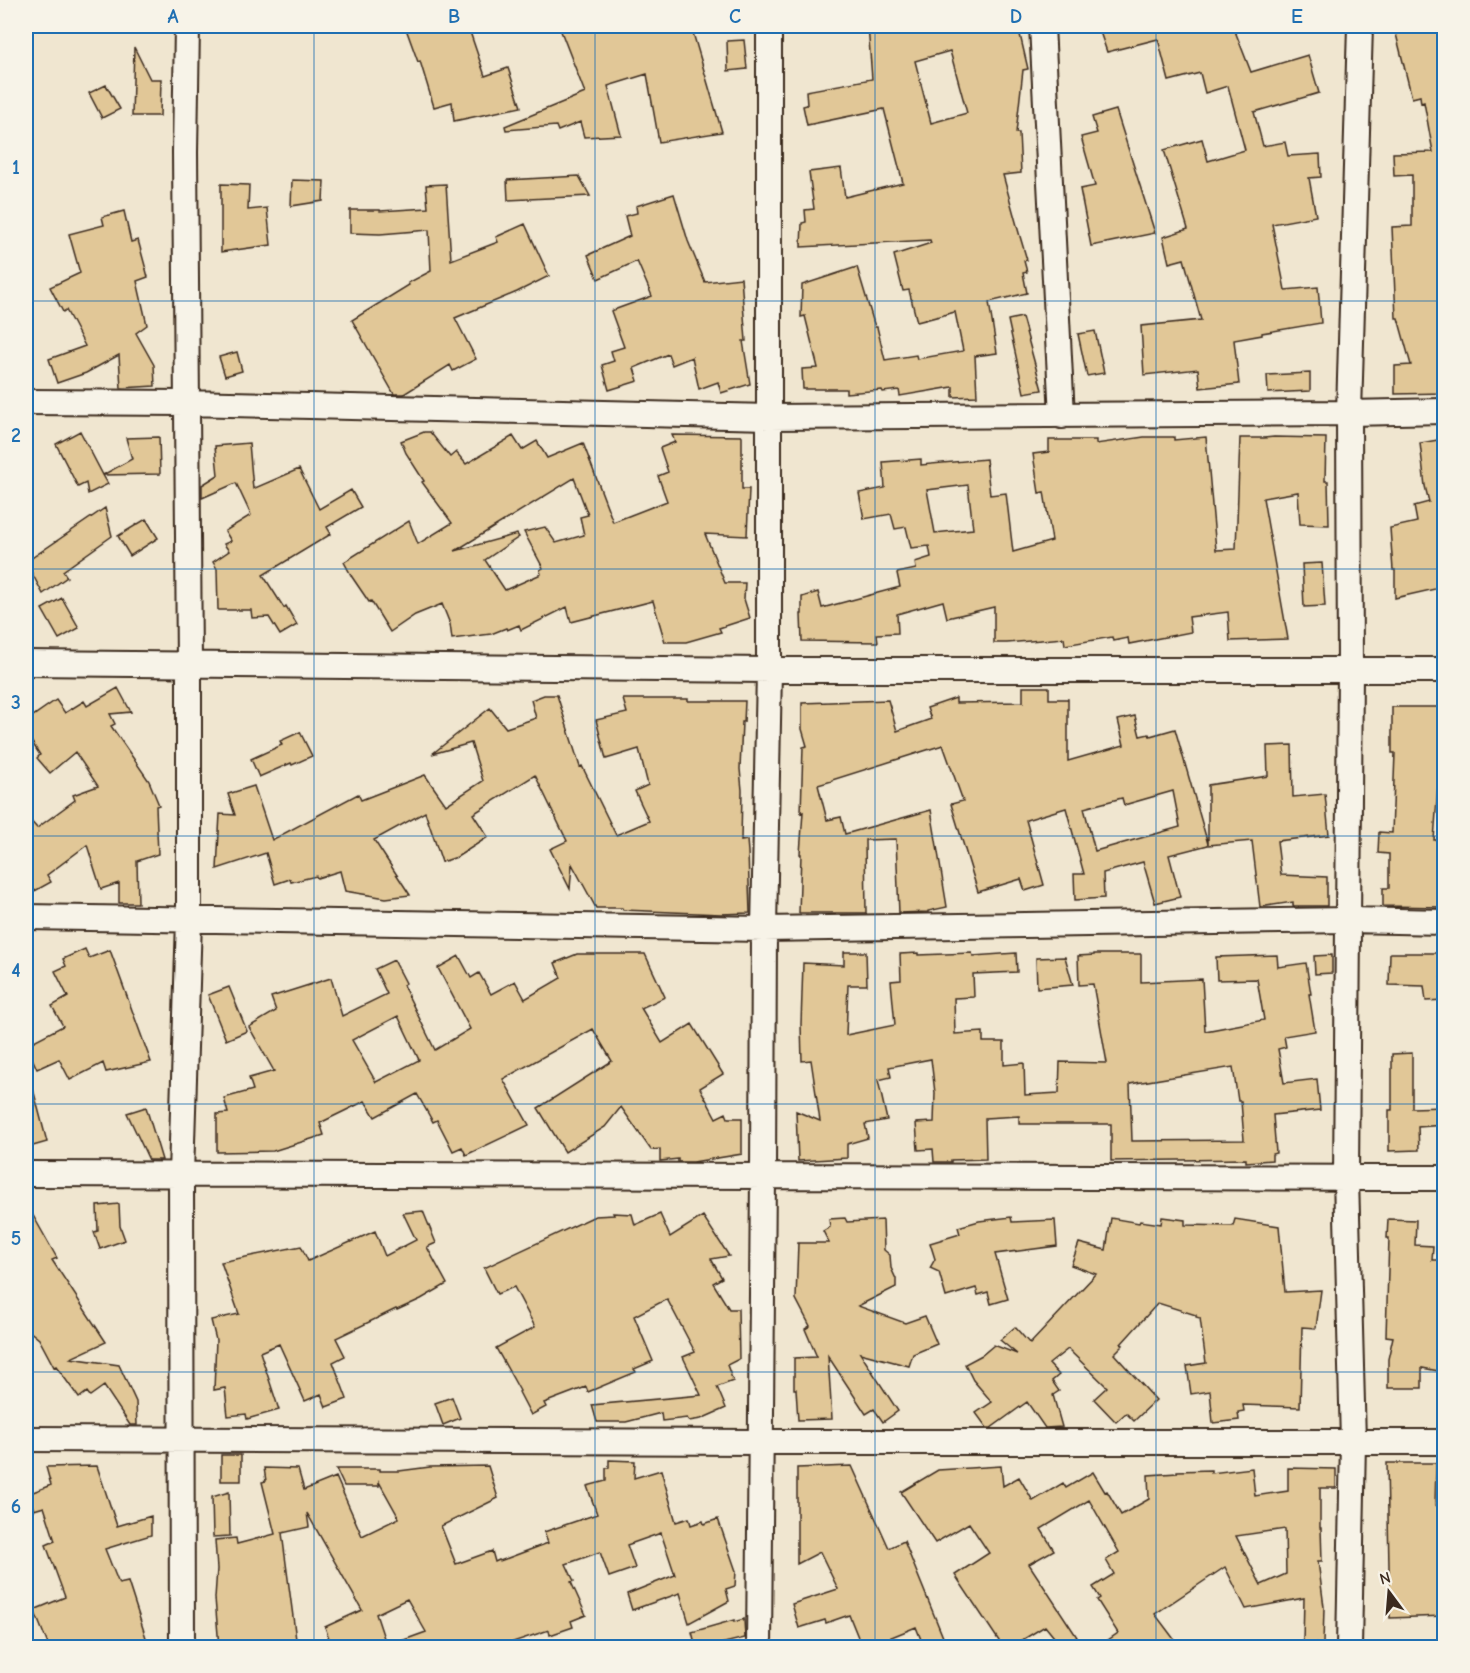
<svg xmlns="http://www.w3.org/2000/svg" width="1470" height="1673" viewBox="0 0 1470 1673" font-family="'Comic Neue',sans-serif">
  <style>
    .building { fill: #e1c797; stroke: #3b2a1e; stroke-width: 1.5; fill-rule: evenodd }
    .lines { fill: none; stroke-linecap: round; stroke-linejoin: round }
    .minor-casing { stroke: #3b2a1e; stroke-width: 28 }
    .minor { stroke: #f7f3e8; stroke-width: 24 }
    .grid { fill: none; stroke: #1f6fb2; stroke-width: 1.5; stroke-opacity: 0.55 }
    .neatline { fill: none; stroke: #1f6fb2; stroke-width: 2 }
    .grid-label { font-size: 20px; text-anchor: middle; font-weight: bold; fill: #1f6fb2 }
  </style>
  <rect width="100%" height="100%" fill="#f0e6d0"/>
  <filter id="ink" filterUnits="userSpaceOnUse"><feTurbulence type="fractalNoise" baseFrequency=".0167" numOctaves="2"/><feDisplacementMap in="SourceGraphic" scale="12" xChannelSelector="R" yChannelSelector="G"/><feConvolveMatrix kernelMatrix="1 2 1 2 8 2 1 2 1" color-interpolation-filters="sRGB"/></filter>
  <g filter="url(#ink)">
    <path class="building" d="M405,26H468L485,76L508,68L521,107L454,121L452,102L434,107L420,61L418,62Z
      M559,26H691L722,132L659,142L647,74L608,86L621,135L584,137L580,122L558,131L556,126L506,130L505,126L585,93Z
      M868,26H913L914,31L932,26H1018L1028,69L1023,70L1016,133H1019L1021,173L1003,175L1019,233L1027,260L1024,261L1027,272L1023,273L1027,293L989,302L997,353L975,356L977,396L953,397V387L900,396L899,390L883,392L882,390L846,393V389H803L802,369L818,368L805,316L801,317L802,285L857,267L875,327H877L885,360L916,355L917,359L963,351L955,312L917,322L909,290L903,291L894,255L931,243L930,240L801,247L802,223L806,222L805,210L814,209L809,172L841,168L845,197L903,183L884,109L807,125L803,106L807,105L806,91L872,79ZM950,51L967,113L931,123L915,61Z
      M1098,26H1233L1251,72L1308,55L1319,93L1254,112L1263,146L1285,142L1288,156L1320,154L1321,177L1309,178L1316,216L1272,224L1285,290L1318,287L1321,323L1262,333V335L1234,340L1239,384L1200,388L1198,369L1144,375L1141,326L1201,320L1184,259L1169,263L1163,237L1188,229L1164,150L1202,139L1208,161L1245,150L1228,86L1205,93L1200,73L1169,81L1158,39L1107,52Z
      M1394,26H1444V393L1395,394V366L1411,365L1398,318H1396L1392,227L1412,226V175L1394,176L1393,153L1433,152L1424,102L1421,103L1420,96L1412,98Z
      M744,40L747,69L728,71L727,41Z
      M134,47L150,79H161L160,116H132Z
      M106,85L120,109L102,118L89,93Z
      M1116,110L1155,233L1091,246L1080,189L1095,186L1081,137L1097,133L1092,117Z
      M579,176L590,196L508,200L507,180Z
      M292,180L324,181L323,201L291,206Z
      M221,184L249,185L248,210L267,208L271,245L221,252Z
      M446,184L451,260L498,242L496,237L525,224L549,276L517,292L455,318L476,359L453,371L450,365L404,394H394L352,320L409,285L408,283L431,271L429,230L380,234L350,233V210H380V211L428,208L426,185Z
      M674,194L688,241L705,282L741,278L746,341H743L750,384L721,393L718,382L699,389L692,357L672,365L668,354L634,368L638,381L609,390L602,365L614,361L611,351L624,347L611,311L652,296L637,261L598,279L588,255L630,236L625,216L637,213L636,206Z
      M124,211L131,242L138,240L148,277L137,281L147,325L136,333L154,365L155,386L121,388L119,355L86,373L57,383L49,359L85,346L66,310L63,312L50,287L80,273L69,234L104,225L102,217Z
      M1022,317L1042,390L1024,393L1008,320Z
      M1095,331L1104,373L1087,376L1078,334Z
      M237,352L242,371L225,376L219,357Z
      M1310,373V391L1268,393L1267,375Z
      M80,431L103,475L132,459L126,438L159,437L160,474L103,475L108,484L88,494L86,483L78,487L56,444Z
      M424,432H430L450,457L456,452L466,464L513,436L522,450L537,441L547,458L583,443L613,522L667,501L658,476L668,472L660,448L675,442L672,435L742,436V489H749L747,536L705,534L725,583H745L744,599L750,618L719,628L721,632L686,642H665L653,601L571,622L567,607L521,630L519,625L507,630L506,628L491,634L452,639L450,624L442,604L415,615L390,632L371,601L369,602L352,577L344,562L409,521L418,544L452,523L422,482L424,481L406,453L401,441ZM574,478L588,515L580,517L584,535L556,543L545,527L524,532L543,568L540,570L541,574L505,590L485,560L519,537L517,534L455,551Z
      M1144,437H1174V440L1206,437L1216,550L1236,549L1240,438H1264L1274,437L1326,438L1325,481H1328L1329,525L1300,524L1298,492L1263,498L1288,639L1230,641L1228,612L1189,617L1191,632L1129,644L1128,638L1113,641L1112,637L1065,645L1064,638L1007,643H994V607L947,618L943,601L897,614L898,633L877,634L878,642L802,641L801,614H802V597L818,592L822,608L900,587L897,573L916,569L915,562L931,557L929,546L911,548L906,527L895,529L891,514L864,519L859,493L885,488L883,462L921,459V465L986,459L990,495L1006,493L1013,552L1052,541L1044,492L1039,493L1033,454L1049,452V440H1096V444ZM968,485L973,529L935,533L927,490Z
      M1444,439V587L1395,598V570H1393L1390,528L1417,522L1414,506L1429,502L1425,486L1420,443Z
      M249,443L253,489L299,469L319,509L351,490L361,507L327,527L331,534L263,575L284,608L286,606L297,625L280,635L269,617L252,618L251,610H218L217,569L213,562L229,551L224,544L231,541L225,531L251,515L236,483L202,498V485L218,475L215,446Z
      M105,508L112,536L63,571L67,577L43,594L26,562Z
      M146,519L158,538L130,556L118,536Z
      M1322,563L1325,606L1304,607L1302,564Z
      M62,598L79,628L59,639L42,609Z
      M1023,687H1049V699H1068V761L1124,745L1118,720L1135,716L1140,736L1149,734L1150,736L1175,729L1208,844V785L1268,776L1267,746L1292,745L1293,797L1325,794L1329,835L1277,841L1281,875L1327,877V906H1293V902L1260,907L1252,841L1208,845L1169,855L1180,897L1155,903L1143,862L1103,873L1104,898L1075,900L1074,874H1084L1066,808L1026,820L1044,885L1025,891L1021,879L978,892L951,804L963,801L943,745L832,780V781L818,785L827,820L841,817L845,834L931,810L947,907L928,911V912L899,913L896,839L865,840L866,913H799L801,854H800L803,812L801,813L803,747L807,746L802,729V703L888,700L897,731L931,719L927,708L956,698V703L1023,702ZM1173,791L1180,827L1095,851L1084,808L1122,798L1124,805Z
      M118,688L131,712L110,714L115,724L111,726L149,781L159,805L156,806L158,854L137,861L138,903H119V883L101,889L87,845L47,875L51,882L33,892L32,890L26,893V816L37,828L75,800L73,795L98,786L75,752L50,773L37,758L40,755L26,733V721L56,700L65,713L84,701L87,706Z
      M544,695H557L580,767L582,766L616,835L649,821L635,791L648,785L639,749L606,759L596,720L627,713L623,699H688V701H745L744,722H742L740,769L742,790L741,841L747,840L748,852L750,913L721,914L623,910L622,908H596L572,864L570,889L550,849L567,841L535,775L473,814L488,837L457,857L442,862L425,812L374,840L410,895L386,898L345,891L340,871L317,878L316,876L291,882L290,879L275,884L266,853L217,869L220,814L235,815L228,794L254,786L272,840L358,794L361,800L425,775L446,805L483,781L471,743L432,754L490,708L506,728L536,718L531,700Z
      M1392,707H1439V708H1444V784H1438L1434,840H1444V907L1383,906V888H1389V854L1378,853L1379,832L1392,833L1395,753H1392Z
      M300,732L312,756L292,765L291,763L259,777L251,759L282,745L280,741Z
      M85,949L89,958L110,950L151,1062L106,1072L103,1063L70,1080L59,1059L37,1069L26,1045L63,1026L52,1006L68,997L55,971L66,966L63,959Z
      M844,952H866L867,985H848L846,1035L895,1025L891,981L901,980L900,954L918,953V955L972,953L973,956L1016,953L1017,972L973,974L974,997L954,998L955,1034L983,1032V1042H1004V1065L1024,1063L1025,1095L1059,1093L1060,1062L1107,1063L1093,984L1079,985L1078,956L1094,955V954H1141V982L1202,979L1205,1031L1264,1020L1257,979L1217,980L1216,957L1277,955L1278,967L1306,963L1311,994H1309L1315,1031L1284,1036L1286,1047L1278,1049L1284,1083L1317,1079L1320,1110L1273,1115L1276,1153L1272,1154V1160L1246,1162V1159L1111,1161V1124H1019V1116L985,1118L986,1159L951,1160V1162H934L933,1149L918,1150L916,1123L934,1122L935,1093L931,1059L889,1067L891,1077L878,1080L887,1120L865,1124L868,1138L847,1144V1158L798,1161L796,1111L820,1121L811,1060L802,1061L801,1024L803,963L844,965ZM1233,1067L1238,1101H1241L1244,1140L1132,1141L1130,1084Z
      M1390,953H1439L1444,1000L1426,1001L1424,986L1389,985Z
      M577,954H645L665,997L641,1008L662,1043L692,1024L723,1074L700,1088L716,1118L726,1113L728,1118H742V1154L693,1162H678V1159L660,1161V1149L651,1150L621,1107L605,1127L565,1152L538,1108L612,1061L593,1029L503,1079L529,1125L466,1155L462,1147L453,1151L437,1120L433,1122L417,1094L375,1117L365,1101L320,1123L324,1135L273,1151L217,1152V1114L228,1113L224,1098L253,1090L249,1078L274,1071L249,1027L276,1011L271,997L331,978L342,1016L387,994L375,969L394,960L406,983L403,985L435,1050L470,1029L438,968L459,956L471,978L479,973L491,994L515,981L525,999L561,978L555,963ZM398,1016L419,1060L376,1082L352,1040Z
      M1332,955V973L1315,974L1314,956Z
      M1065,957L1073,985L1037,988L1036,958Z
      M229,987L247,1031L226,1040L208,995Z
      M1412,1053V1108L1444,1107V1125L1418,1127L1419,1150L1389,1151V1110H1392V1054Z
      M32,1085L47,1142L26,1148V1086Z
      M146,1107L162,1160H149L127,1113Z
      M26,1203L57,1258L52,1260L106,1342L71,1358L119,1365L136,1402L137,1425H130L104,1386L90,1396L87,1392L79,1398L56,1366L54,1367L39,1339L28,1330L26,1325Z
      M119,1204L120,1226L125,1240L100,1249L94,1232L98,1231L97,1206Z
      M423,1211L436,1243L427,1247L447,1284L421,1299L397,1310L396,1309L336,1338L345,1356L333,1362L347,1399L326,1407L321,1394L305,1401L279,1344L260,1352L279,1410L247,1419L246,1414L228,1416L225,1388L214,1390L216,1340L211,1320L239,1314L221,1262L301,1246L308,1261L375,1231L385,1256L416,1240L403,1213Z
      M613,1213L632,1214L635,1225L660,1214L670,1237L703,1216L729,1256L711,1259L722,1278L713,1283L729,1309H738L739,1359L727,1365L733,1381L717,1387L726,1408L701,1419L689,1421L687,1418L662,1421L661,1413L626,1422H597L592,1405L701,1395L683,1357L695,1352L667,1299L634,1316L653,1361L634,1369L636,1372L588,1392L586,1387L544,1403L546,1407L531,1415L519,1392L520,1391L496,1348L535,1327L514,1287L497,1294L484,1268L595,1216L614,1215Z
      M1011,1217L1012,1222L1055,1220L1057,1246L995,1254L1008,1299L991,1304L988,1292L978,1295L976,1288L946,1297L939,1272L930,1268L935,1259L930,1243L960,1234L958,1227L979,1221Z
      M1162,1217L1185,1220V1225L1233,1226L1235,1219L1279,1226L1285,1292L1321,1290L1316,1328L1302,1327L1300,1407L1243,1405L1244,1411L1238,1412L1239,1420L1213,1423L1210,1391L1191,1394L1187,1366L1206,1363L1200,1318L1196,1317V1315L1158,1303L1121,1344L1123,1345L1114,1354L1156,1400L1134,1421L1126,1413L1116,1422L1094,1399L1107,1387L1068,1349L1049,1364L1059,1375L1052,1381L1059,1391L1053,1395L1062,1427L1045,1428L1027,1402L991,1428H987L976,1413L992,1402L973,1380L965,1364L982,1355L994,1345L1017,1354L1000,1340L1015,1327L1030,1344L1096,1274L1071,1265L1079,1243L1106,1250L1111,1218L1139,1223L1140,1221L1161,1224Z
      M845,1218L847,1222L883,1220L884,1250L890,1255L891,1268L896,1279V1287L858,1306L905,1323L925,1316L937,1344L913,1354L909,1366L860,1353L898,1411L883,1422L874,1409L866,1414L828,1356L832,1419L798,1420L796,1389H794V1358L817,1357L805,1329L810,1326L796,1299L798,1243H829L823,1231L830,1227L829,1219Z
      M1388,1219L1416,1220L1415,1245L1433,1246L1432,1260H1444V1372L1422,1368V1388H1388V1359L1393,1337L1386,1336L1389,1238H1387Z
      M452,1397L460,1418L443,1425L435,1403Z
      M221,1455H241V1481H221Z
      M609,1460L635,1461L634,1478L661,1470L676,1522L689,1518L691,1525L703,1521L704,1524L718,1519L736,1571L735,1586L726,1589L729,1601L689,1623L680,1593L632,1610L627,1594L675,1575L661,1533L627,1545L635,1568L609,1577L600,1552L566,1564L574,1581L571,1582L586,1615L571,1621L573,1627L550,1635L549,1630L498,1647H390V1645L426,1632L407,1599L376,1614L387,1647H332L325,1627L362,1610L307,1513L309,1527L282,1533L297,1647H219L215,1598L217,1569L215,1540L236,1538L237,1544L275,1534L262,1482L266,1481L264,1468L298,1469L304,1490L336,1477L362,1536L399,1518L379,1482V1486H344L336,1469H380V1471H399L430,1467L488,1466L498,1498L441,1526L456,1564L492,1551L495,1562L499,1560L500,1561L548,1543L544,1532L597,1514L587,1486L606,1481V1468H609Z
      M1387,1463H1436L1435,1506H1444V1616L1390,1618Z
      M97,1466L117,1526L151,1516V1535L105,1549L119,1584L128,1582L149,1647H49L34,1610L65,1597L46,1545L55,1541L44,1507L34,1510L28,1494L51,1485L46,1467Z
      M852,1466L889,1548L904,1541L947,1647H924L916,1627L867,1647H862L849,1615L826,1623L825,1620L799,1628L792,1604L838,1589L820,1552L797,1564V1468Z
      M1001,1466L1003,1486L1019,1477L1033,1501L1063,1483L1066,1488L1093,1472L1105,1492L1107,1491L1121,1515L1149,1499L1148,1475L1177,1473V1471L1211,1470V1473L1252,1468L1255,1496L1288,1491V1468L1336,1469V1488H1320V1528H1321L1322,1561H1318L1324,1607L1323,1644L1303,1643L1304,1598L1246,1609L1225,1567L1155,1614L1180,1647H1098L1118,1633L1097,1600L1100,1598L1093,1587L1114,1574L1106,1560L1119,1552L1089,1500L1041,1529L1054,1550L1029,1564L1077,1637L1062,1647L1045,1626L1011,1647H1003L955,1575L989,1553L969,1523L935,1543L901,1492L938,1470ZM1285,1529L1286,1574L1261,1585L1236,1536Z
      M229,1492L230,1536L213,1537L212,1497Z
      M744,1619L745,1638L708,1647H696L692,1632L734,1620V1622Z"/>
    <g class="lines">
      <g class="minor-casing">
        <path id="minor" d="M1042,26L1062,416
          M26,402L186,403L769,417L1349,413L1444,411
          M26,663L769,670H1444
          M26,917L764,929L1349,920L1444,922
          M26,1174L1444,1178
          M26,1439L761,1442H1444
          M182,1648L181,1174L189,920V664L185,152L187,26
          M759,1648L763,1176L764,929L769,670V26
          M1349,1648L1353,1441L1346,1178L1350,670L1349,413L1360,26"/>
      </g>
      <use href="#minor" class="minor"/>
    </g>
  </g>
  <path class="grid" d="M314,26V1648M595,26V1648M875,26V1648M1156,26V1648M26,301H1444M26,569H1444M26,836H1444M26,1104H1444M26,1372H1444"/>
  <rect width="1470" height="1673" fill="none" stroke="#f7f3e8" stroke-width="66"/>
  <g transform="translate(1389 1592) rotate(344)" stroke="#f7f3e8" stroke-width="4.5" paint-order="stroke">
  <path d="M0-4.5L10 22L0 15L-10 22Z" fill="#3b2a1e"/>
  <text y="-9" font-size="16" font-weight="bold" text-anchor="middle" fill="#3b2a1e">N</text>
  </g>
  <rect x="33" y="33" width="1404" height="1607" class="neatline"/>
  <g class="grid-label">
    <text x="173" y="23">A</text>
    <text x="454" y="23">B</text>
    <text x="735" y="23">C</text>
    <text x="1016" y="23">D</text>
    <text x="1297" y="23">E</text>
    <text x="16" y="174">1</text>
    <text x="16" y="442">2</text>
    <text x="16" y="709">3</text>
    <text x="16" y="977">4</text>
    <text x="16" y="1245">5</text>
    <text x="16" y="1513">6</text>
  </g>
</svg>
